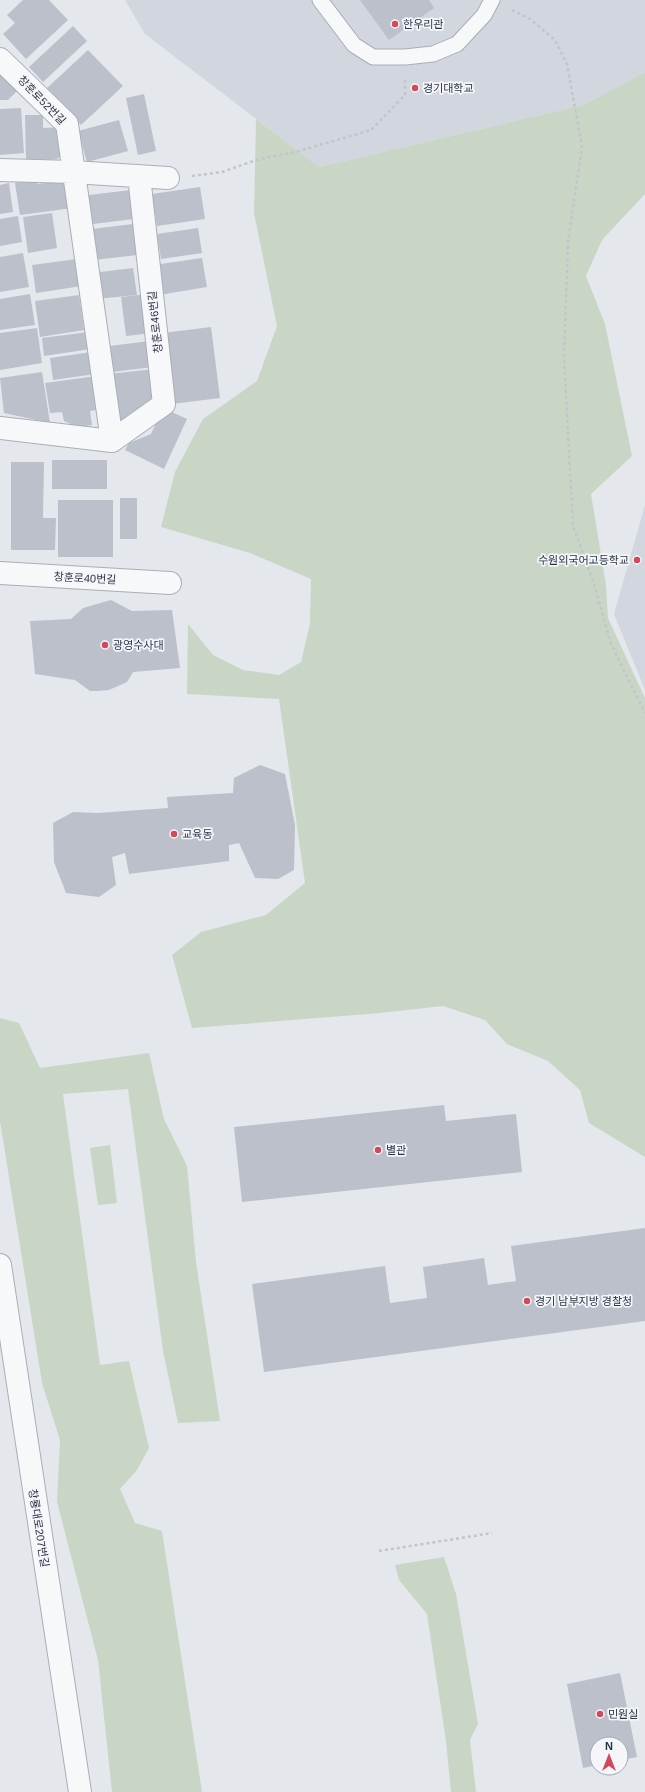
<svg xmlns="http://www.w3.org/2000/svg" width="645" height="1792" viewBox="0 0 645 1792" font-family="Helvetica,'Noto Sans KR',sans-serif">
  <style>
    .built { fill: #d2d6de }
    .green { fill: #c9d6c5 }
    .building { fill: #bbc0ca }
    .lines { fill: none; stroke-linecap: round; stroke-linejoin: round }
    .lane-casing { stroke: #a9aeb7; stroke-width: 17 }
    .street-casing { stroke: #a9aeb7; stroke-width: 24 }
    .path { stroke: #c2c5cb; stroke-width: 2.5; stroke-dasharray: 3 3; stroke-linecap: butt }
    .lane { stroke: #f7f8fa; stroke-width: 15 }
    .street { stroke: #f7f8fa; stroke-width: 22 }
    .poi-dot { fill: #d1495b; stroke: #f4f6f9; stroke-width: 1.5 }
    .labels { text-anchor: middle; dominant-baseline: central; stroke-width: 3.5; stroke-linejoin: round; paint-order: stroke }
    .poi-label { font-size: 11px; fill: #2b3445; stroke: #f4f6f9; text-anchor: start }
    .street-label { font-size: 11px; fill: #2b3445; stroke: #f4f6f9 }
  </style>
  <rect width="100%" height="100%" fill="#e4e7ec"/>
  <path class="built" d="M125,0H645V72L583,105L319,167L145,34Z
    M645,505V690L614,614Z"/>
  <path class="green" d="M645,72V194L602,240L586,276L605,324L632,456L591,494L606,585L608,618L645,698V1157L589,1123L580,1090L548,1061L507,1044L485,1020L443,1006L380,1013L192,1028L172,955L201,932L266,915L305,883L279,699L187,694L188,624L213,655L243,670L279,675L301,662L310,624L311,579L250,553L161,527L175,472L203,419L257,381L277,326L254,213L256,119L319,167L583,105Z
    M0,1018L19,1023L40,1068L149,1053L164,1119L187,1166L196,1262L220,1421L178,1423L163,1351L128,1089L63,1094L100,1365L129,1361L149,1448L137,1470L120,1489L135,1523L162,1531L202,1792H112L98,1660L57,1502L60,1440L42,1383L0,1121Z
    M110,1145L117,1203L98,1205L90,1148Z
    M444,1557L456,1594L478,1724L470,1740L476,1792H451L446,1741L427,1614L399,1580L395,1565Z"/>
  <path class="building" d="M23,0H49L68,20L26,59L3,34L15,23L7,15Z
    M360,0H429L434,8L389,40Z
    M73,26L87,41L43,82L29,67Z
    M88,50L123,86L81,125L47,88Z
    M0,66L20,88L8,100H0Z
    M144,94L156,151L138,155L126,98Z
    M21,108L24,153L0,155V109Z
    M25,115H43V128L64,127L65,153L57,159L26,160Z
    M119,120L128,151L87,162L78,131Z
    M37,179V184L69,180L73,208L20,215L15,183Z
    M9,183L13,212L0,214V185Z
    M200,187L205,219L157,226L152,194Z
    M131,190L134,219L85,225L81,196Z
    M52,213L57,248L28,253L23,217Z
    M18,216L22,242L0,246V219Z
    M133,224L137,255L94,260L91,229Z
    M198,228L202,253L161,259L157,234Z
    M23,253L29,287L0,292V257Z
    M202,258L207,287L159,295L154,265Z
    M77,259L82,286L36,293L32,265Z
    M133,268L137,295L96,299L92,273Z
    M30,294L35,325L0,330V299Z
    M147,294L152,333L126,336L121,297Z
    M79,295L84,330L40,337L35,301Z
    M211,327L220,398L172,404L163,333Z
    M37,328L42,363L0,370V333Z
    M89,332L91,349L44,356L42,338Z
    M150,341L153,367L112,372L109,346Z
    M92,352L95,374L53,380L50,358Z
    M154,369L158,401L122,421L115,422L109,374Z
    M42,372L50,423L4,413L0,378Z
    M97,376L102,409L90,411L92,425L78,427L64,421L62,412L50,413L45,383Z
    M163,408L187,419L164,469L125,450L129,443L151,434Z
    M52,460H107V489H52Z
    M11,462H44L43,518H56L55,550H11Z
    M120,498H137V539H120Z
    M58,500H113V557H58Z
    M111,600L132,611L172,610L180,668L133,672L127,682L109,690L98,691H90L75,680L35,674L30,621L71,619L83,608Z
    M260,765L285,774L295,825L294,870L278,879L255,878L239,843L229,845V861L129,874L125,853L112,857L116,885L99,897L66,893L54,862L53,823L73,812L98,813L168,808L167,797L233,793L234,778Z
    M444,1105L446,1121L516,1114L522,1172L242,1202L234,1127Z
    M645,1228V1321L264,1372L252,1284L385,1266L390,1303L427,1298L423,1267L484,1258L488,1285L516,1281L511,1246Z
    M620,1673L637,1757L621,1760V1744H597V1765L583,1768L567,1684Z"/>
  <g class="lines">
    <g class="lane-casing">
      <path id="lane" d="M320,0L354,45L373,57H405L433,54L457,44L484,15L492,0"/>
    </g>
    <g class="street-casing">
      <path id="street" d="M0,59L67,124L112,441
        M0,170L73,172L168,178
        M0,428L112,441L164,404L139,176
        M0,573L170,583
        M0,1265L80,1792"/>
    </g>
    <path class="path" d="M512,10L530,19L555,40L567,64L582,147L568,241L564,359L573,526L593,581L611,644L645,713
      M192,176L222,172L256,160L299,151L371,130L405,95V79
      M379,1551L492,1533"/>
    <use href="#lane" class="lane"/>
    <use href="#street" class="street"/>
  </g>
  <g class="poi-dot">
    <circle cx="395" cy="24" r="4"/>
    <circle cx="415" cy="88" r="4"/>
    <circle cx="637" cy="560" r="4"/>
    <circle cx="105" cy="645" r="4"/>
    <circle cx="174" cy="834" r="4"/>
    <circle cx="378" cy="1150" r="4"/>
    <circle cx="527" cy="1301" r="4"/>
    <circle cx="600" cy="1714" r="4"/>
  </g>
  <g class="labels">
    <g class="poi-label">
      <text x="403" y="24">한우리관</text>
      <text x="423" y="88">경기대학교</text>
      <text x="629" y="560" text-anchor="end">수원외국어고등학교</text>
      <text x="113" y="645">광영수사대</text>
      <text x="182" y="834">교육동</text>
      <text x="386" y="1150">별관</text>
      <text x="535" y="1301">경기 남부지방 경찰청</text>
      <text x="608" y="1714">민원실</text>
    </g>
    <g class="street-label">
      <text transform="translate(42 100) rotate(46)">창훈로52번길</text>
      <text transform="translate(155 322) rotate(-96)">창훈로46번길</text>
      <text transform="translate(85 578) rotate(3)">창훈로40번길</text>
      <text transform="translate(39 1528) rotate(81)">창룡대로207번길</text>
    </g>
  </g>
  <g transform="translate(609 1756)"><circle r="19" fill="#f4f6f9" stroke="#a4a8b1"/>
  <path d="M0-3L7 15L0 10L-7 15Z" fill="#d1495b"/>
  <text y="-6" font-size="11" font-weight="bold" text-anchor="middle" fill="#2b3445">N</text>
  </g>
</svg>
